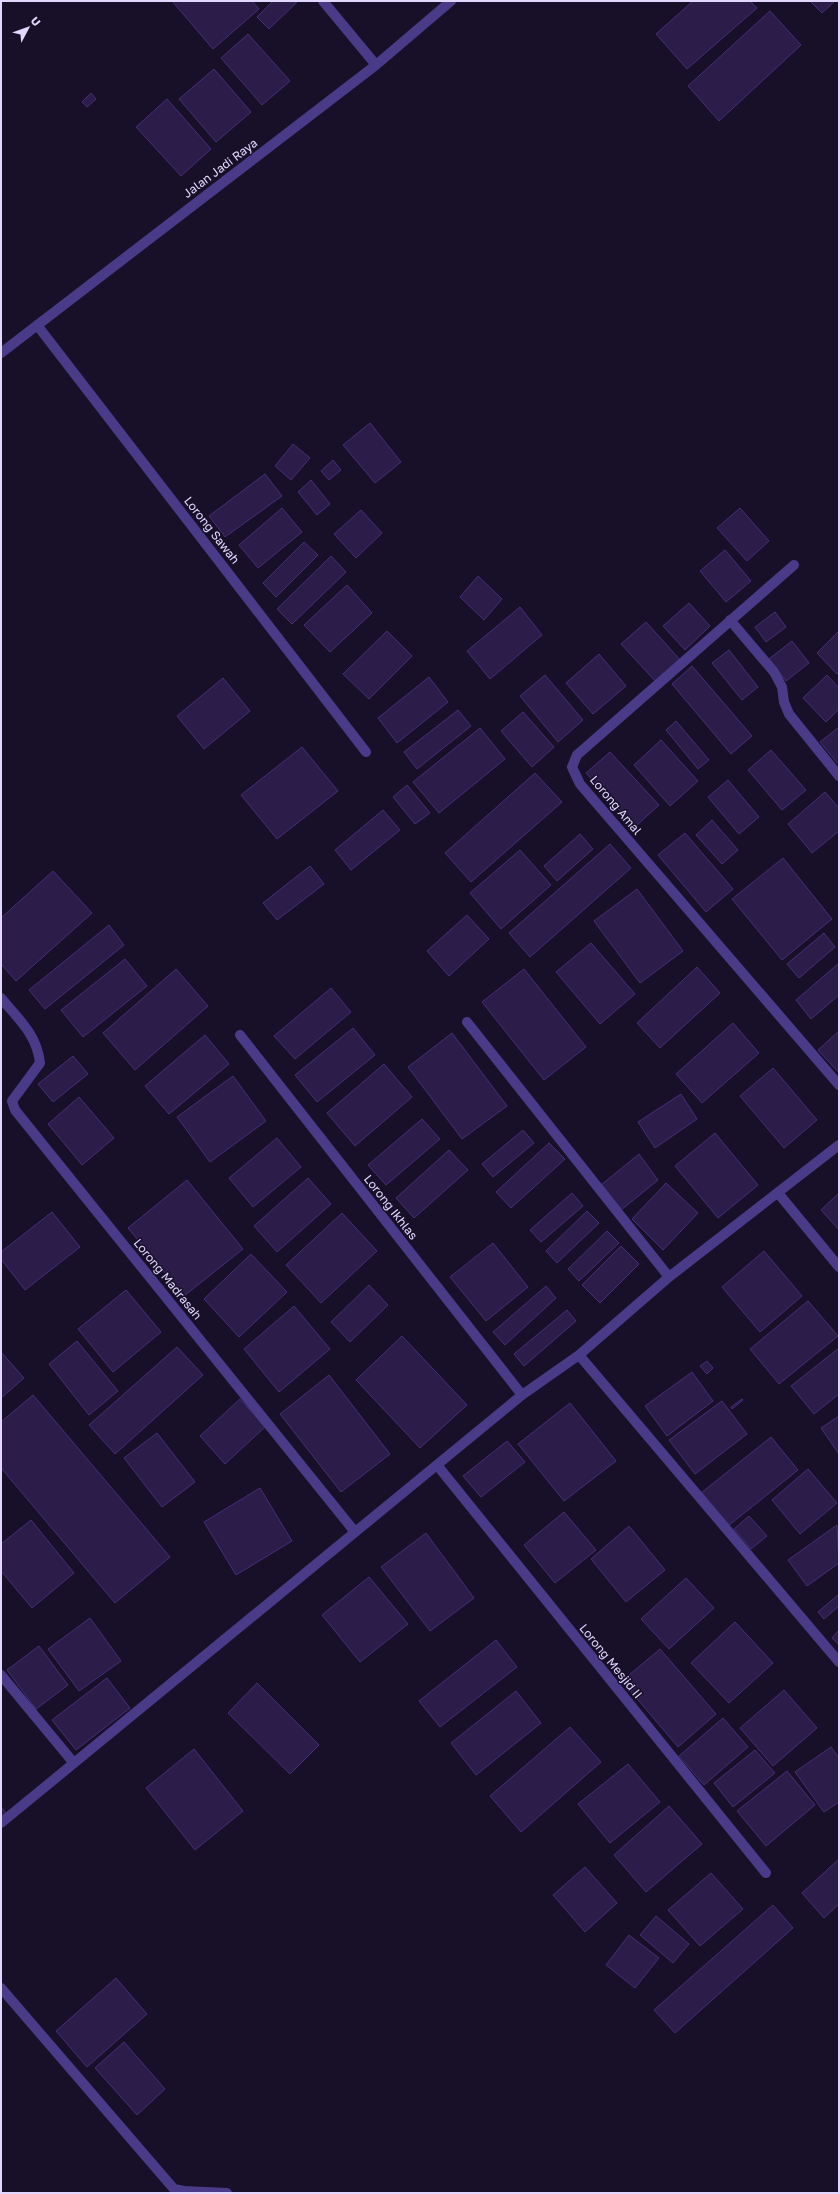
<svg xmlns="http://www.w3.org/2000/svg" width="840" height="2194" viewBox="0 0 840 2194" font-family="'Golos Text',sans-serif">
  <style>
    .building { fill: #2c1c4a; stroke: #472e76 }
    .lines { fill: none; stroke-linecap: round; stroke-linejoin: round }
    .street { stroke: #4a3b88; stroke-width: 10 }
    .labels { text-anchor: middle; dominant-baseline: central; stroke-width: 3; stroke-linejoin: round; paint-order: stroke }
    .street-label { font-size: 12px; fill: #e2d8ff; stroke: #181029 }
  </style>
  <rect width="100%" height="100%" fill="#181029"/>
  <path class="building" d="M172,1H252L259,9L213,49Z
    M273,1L297,2L269,29L257,17Z
    M693,1H750L757,8L687,69L656,34Z
    M810,1H835L822,13Z
    M770,11L801,45L719,121L688,86Z
    M248,34L290,81L262,105L221,58Z
    M214,69L251,112L216,142L179,99Z
    M91,93L96,99L87,107L82,102Z
    M167,99L211,149L181,176L136,127Z
    M370,423L401,462L375,483L343,445Z
    M293,444L310,458L291,480L275,466Z
    M333,460L341,470L329,480L321,471Z
    M265,474L282,496L225,537L209,516Z
    M311,480L330,504L317,515L298,492Z
    M282,508L302,532L258,568L239,545Z
    M740,508L769,541L747,561L717,528Z
    M361,510L382,533L356,558L334,534Z
    M304,542L318,555L276,597L263,583Z
    M725,550L751,581L726,602L700,571Z
    M331,556L346,572L292,624L277,609Z
    M478,576L502,599L484,620L460,597Z
    M347,585L372,613L330,652L304,625Z
    M689,603L710,626L685,650L663,626Z
    M520,607L542,635L490,679L467,651Z
    M775,612L786,627L766,642L755,627Z
    M646,622L682,662L658,684L621,644Z
    M387,631L412,656L369,699L343,674Z
    M839,631V673L837,674L817,653Z
    M792,641L809,663L786,681L769,659Z
    M729,650L758,687L742,700L712,663Z
    M599,654L626,686L593,714L566,683Z
    M692,666L752,736L731,754L672,684Z
    M545,675L583,720L558,742L520,696Z
    M827,675L839,688V709L826,722L803,698Z
    M429,677L448,702L397,743L378,718Z
    M223,678L250,711L204,749L177,716Z
    M458,710L471,726L417,769L404,752Z
    M523,712L554,747L532,767L501,731Z
    M676,721L709,760L698,769L666,730Z
    M839,727V765L820,742Z
    M480,728L505,759L439,813L413,782Z
    M661,740L698,781L670,806L634,765Z
    M302,747L338,791L277,839L241,795Z
    M771,750L806,790L782,810L748,770Z
    M610,752L659,805L635,827L586,773Z
    M535,773L562,802L471,882L445,853Z
    M728,780L759,817L739,834L708,797Z
    M407,785L430,813L415,824L393,797Z
    M825,792L839,808V831L812,853L788,824Z
    M383,810L400,830L351,870L335,850Z
    M712,820L738,850L722,864L696,835Z
    M685,833L733,889L706,912L658,855Z
    M580,834L593,849L557,881L544,866Z
    M610,844L631,868L530,957L509,933Z
    M520,850L551,885L501,929L470,893Z
    M783,858L832,919L782,960L732,899Z
    M310,866L324,884L277,920L263,903Z
    M53,871L92,913L16,981L1,964V918Z
    M637,889L683,951L640,983L594,921Z
    M467,915L489,939L449,976L427,951Z
    M109,925L124,945L45,1009L29,990Z
    M824,933L835,947L799,978L787,964Z
    M591,943L635,994L600,1024L556,972Z
    M125,959L147,986L83,1037L61,1010Z
    M839,963V995L811,1019L796,1000Z
    M697,967L720,993L660,1048L637,1023Z
    M176,969L208,1006L135,1070L103,1033Z
    M524,969L586,1047L544,1080L482,1002Z
    M331,988L351,1012L295,1059L274,1036Z
    M733,1023L759,1053L702,1103L676,1074Z
    M353,1028L375,1055L317,1102L295,1075Z
    M839,1031V1073L818,1050Z
    M452,1033L507,1106L462,1139L408,1067Z
    M205,1035L229,1064L169,1114L145,1086Z
    M73,1056L88,1074L53,1102L38,1084Z
    M384,1064L412,1097L355,1146L327,1113Z
    M773,1068L817,1120L784,1148L740,1096Z
    M233,1076L266,1121L210,1162L177,1117Z
    M681,1094L697,1119L655,1148L638,1122Z
    M79,1097L114,1138L82,1165L48,1124Z
    M422,1119L440,1139L386,1185L368,1165Z
    M523,1130L534,1143L493,1177L482,1164Z
    M715,1133L758,1185L718,1218L675,1166Z
    M277,1138L301,1167L253,1207L229,1178Z
    M549,1143L565,1159L511,1208L496,1192Z
    M449,1150L468,1170L414,1218L396,1198Z
    M639,1154L658,1180L621,1210L601,1185Z
    M308,1178L331,1204L277,1252L254,1226Z
    M187,1180L243,1249L184,1296L128,1228Z
    M666,1183L698,1213L663,1250L632,1219Z
    M572,1193L583,1206L541,1242L530,1230Z
    M839,1193V1230L821,1210Z
    M587,1211L599,1223L557,1263L546,1251Z
    M52,1212L80,1247L25,1290L1,1259V1252Z
    M342,1213L377,1251L321,1303L286,1265Z
    M607,1231L619,1243L579,1281L568,1269Z
    M493,1243L528,1287L486,1321L450,1277Z
    M621,1246L639,1264L600,1303L582,1285Z
    M764,1251L802,1296L760,1332L722,1287Z
    M251,1254L287,1292L239,1337L204,1299Z
    M369,1285L388,1305L350,1342L331,1322Z
    M546,1286L556,1298L505,1345L493,1332Z
    M126,1290L161,1332L113,1372L78,1329Z
    M808,1301L838,1336L779,1384L750,1349Z
    M294,1306L330,1349L279,1392L244,1349Z
    M567,1310L576,1321L524,1366L514,1354Z
    M402,1336L467,1405L420,1448L356,1380Z
    M77,1341L118,1391L89,1415L49,1364Z
    M177,1347L203,1375L115,1454L89,1425Z
    M839,1348V1394L814,1414L791,1386Z
    M1,1352L24,1378L1,1398Z
    M707,1361L713,1368L707,1374L700,1366Z
    M692,1372L713,1401L667,1436L645,1406Z
    M329,1375L390,1454L341,1492L280,1414Z
    M33,1395L170,1557L115,1603L1,1468V1422Z
    M240,1399L265,1427L225,1464L200,1436Z
    M742,1399L743,1400L732,1409L731,1407Z
    M722,1401L747,1434L695,1474L669,1440Z
    M570,1403L616,1461L564,1501L518,1444Z
    M839,1416V1454L821,1428Z
    M157,1433L195,1482L162,1507L124,1458Z
    M771,1437L798,1470L728,1526L701,1493Z
    M507,1441L525,1462L481,1497L463,1476Z
    M808,1469L837,1503L800,1534L772,1500Z
    M260,1488L292,1541L236,1575L204,1522Z
    M564,1512L596,1550L555,1583L524,1545Z
    M749,1516L767,1536L751,1549L734,1529Z
    M31,1520L74,1573L32,1608L1,1571V1544Z
    M837,1525L839,1563L807,1586L788,1560Z
    M629,1526L665,1570L626,1602L591,1559Z
    M426,1533L474,1598L430,1631L381,1567Z
    M369,1577L408,1624L360,1662L322,1615Z
    M686,1578L714,1608L669,1649L641,1619Z
    M839,1594V1606L824,1619L818,1612Z
    M90,1618L121,1661L79,1691L48,1649Z
    M735,1622L773,1663L729,1703L691,1663Z
    M839,1630V1645L832,1638Z
    M496,1640L517,1667L440,1727L419,1701Z
    M39,1646L68,1685L36,1709L7,1670Z
    M660,1649L716,1714L678,1747L622,1681Z
    M107,1678L130,1708L76,1750L52,1720Z
    M257,1683L319,1745L290,1774L228,1713Z
    M784,1690L817,1728L773,1766L740,1728Z
    M516,1691L541,1723L476,1775L451,1743Z
    M723,1718L748,1747L704,1785L679,1756Z
    M570,1727L601,1762L521,1832L490,1796Z
    M831,1747L839,1758V1802L824,1812L795,1772Z
    M194,1749L243,1811L195,1850L146,1788Z
    M755,1750L775,1773L733,1807L714,1783Z
    M628,1764L660,1802L610,1843L578,1804Z
    M787,1771L815,1805L766,1846L737,1811Z
    M669,1806L702,1844L646,1892L614,1855Z
    M1,1807L6,1813L1,1817Z
    M839,1859V1904L824,1918L802,1893Z
    M585,1867L617,1903L585,1932L553,1895Z
    M711,1873L743,1909L700,1946L668,1910Z
    M773,1905L793,1928L675,2033L654,2010Z
    M656,1916L689,1944L673,1963L640,1935Z
    M629,1935L659,1958L635,1988L606,1965Z
    M116,1978L147,2014L87,2067L56,2031Z
    M124,2042L165,2089L137,2115L95,2068Z"/>
  <g class="lines">
    <path class="street" d="M323,1L376,65
      M37,325L366,752
      M1,353L376,65L451,1
      M794,565L577,755L572,767L580,784L839,1085
      M730,620L774,672L782,687L784,702L789,714L839,776
      M1,998C18,1019 37,1034 40,1063L12,1101L15,1110L355,1532
      M467,1022L669,1277
      M240,1035L522,1395
      M778,1193L839,1267
      M579,1355L839,1662
      M437,1465L766,1873
      M1,1675L73,1762
      M1,1823L522,1395L579,1355L669,1277L839,1145
      M1,1988L174,2189L184,2191L227,2193"/>
  </g>
  <g class="labels">
    <g class="street-label">
      <text transform="translate(220 168) rotate(-37)">Jalan Jadi Raya</text>
      <text transform="translate(212 530) rotate(52)">Lorong Sawah</text>
      <text transform="translate(616 805) rotate(50)">Lorong Amal</text>
      <text transform="translate(391 1207) rotate(52)">Lorong Ikhlas</text>
      <text transform="translate(168 1279) rotate(51)">Lorong Madrasah</text>
      <text transform="translate(611 1661) rotate(51)">Lorong Mesjid II</text>
    </g>
  </g>
  <rect width="840" height="2194" fill="none" stroke="#e2d8ff" stroke-width="4"/>
  <g transform="translate(28 28) rotate(49)" stroke="#181029" stroke-width="3" paint-order="stroke">
  <path d="M0-3L7 15L0 10L-7 15Z" fill="#e2d8ff"/>
  <text y="-6" font-size="11" font-weight="bold" text-anchor="middle" fill="#e2d8ff">U</text>
  </g>
</svg>
